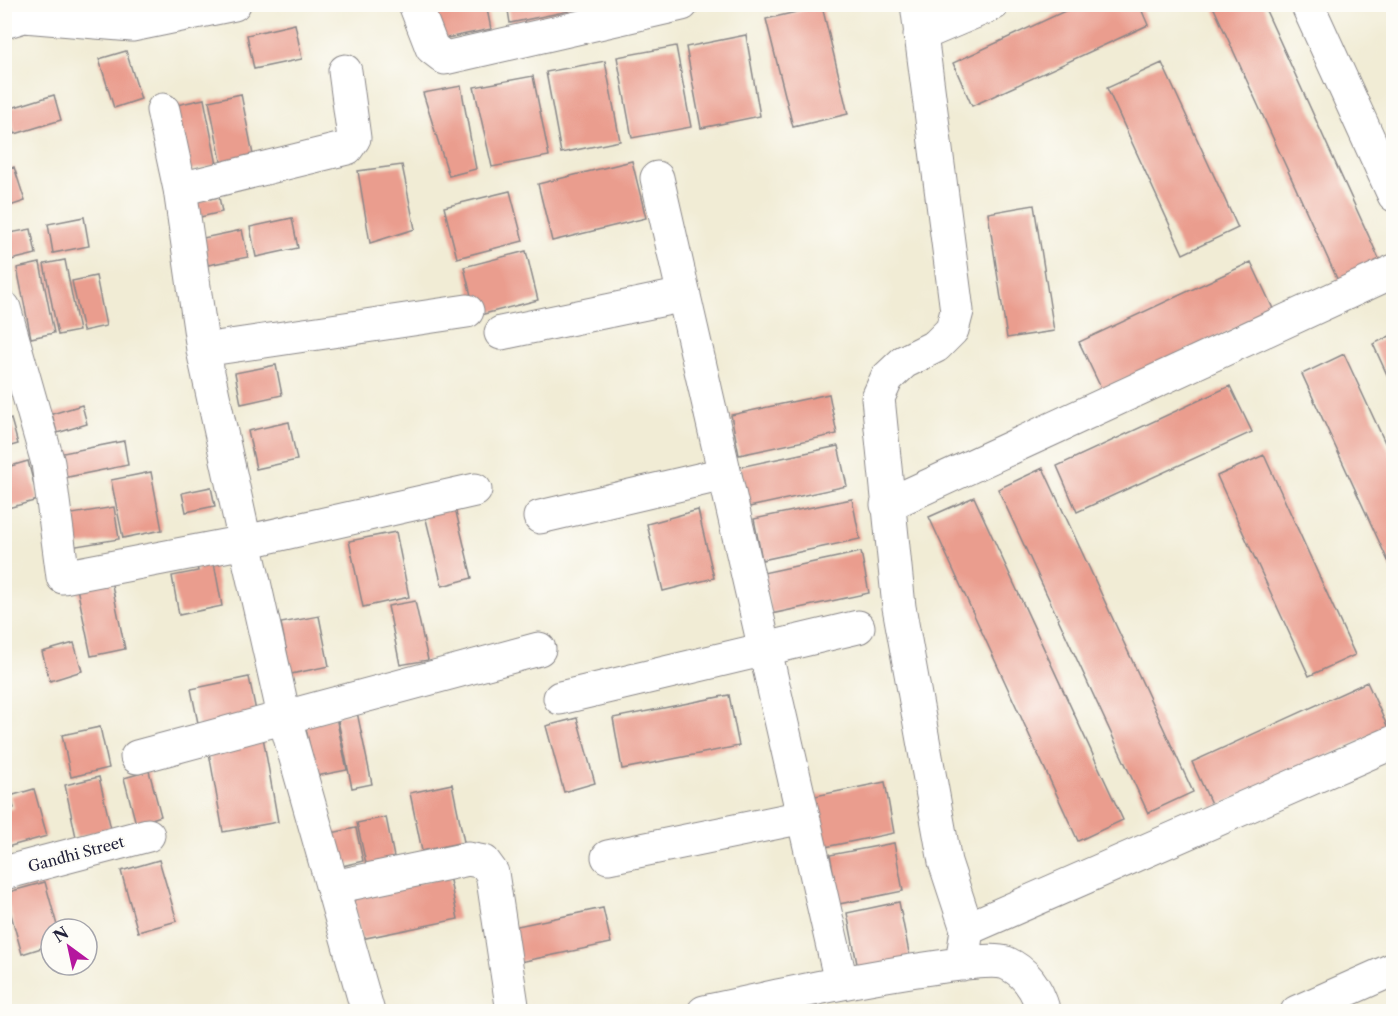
<svg xmlns="http://www.w3.org/2000/svg" width="1398" height="1016" viewBox="0 0 1398 1016" font-family="'Libre Caslon Text',serif">
  <style>
    .building { fill: #ea9d8e }
    .lines { fill: none; stroke-linecap: round; stroke-linejoin: round }
    .minor-casing { stroke: #8a8788; stroke-width: 35 }
    .minor { stroke: #fff; stroke-width: 33 }
    .labels { text-anchor: middle; dominant-baseline: central; stroke-width: 4.5; stroke-linejoin: round; paint-order: stroke }
    .street-label { font-size: 15px; fill: #22223b; stroke: #fdfcf7 }
  </style>
  <rect width="100%" height="100%" fill="#fdfcf7"/>
  <filter id="ink" filterUnits="userSpaceOnUse"><feTurbulence type="fractalNoise" baseFrequency=".0167" numOctaves="2"/><feDisplacementMap in="SourceGraphic" scale="12" xChannelSelector="R" yChannelSelector="G"/><feConvolveMatrix kernelMatrix="1 2 1 2 8 2 1 2 1" color-interpolation-filters="sRGB"/></filter>
  <filter id="wash" filterUnits="userSpaceOnUse"><feTurbulence type="fractalNoise" baseFrequency=".008" numOctaves="4" result="noise"/><feDisplacementMap in="SourceGraphic" scale="24" xChannelSelector="R" yChannelSelector="G"/><feGaussianBlur stdDeviation="1.35" result="paint"/><feColorMatrix in="noise" values="0 0 0 0 0 0 0 0 0 0 0 0 0 0 0 0 0 1.4 0 .05"/><feComposite in="paint" operator="in"/></filter>
  <g filter="url(#wash)">
    <rect width="100%" height="100%" fill="#f1ecd5"/>
    <g id="blocks">
      <path class="building" d="M425,4H486L491,29L432,41Z
        M507,4H568L569,11L510,23Z
        M582,4H616L583,12Z
        M1080,4H1139L1148,25L972,106L953,63Z
        M1212,4H1263L1381,263L1339,283Z
        M822,6L848,114L793,127L766,19Z
        M295,24L302,59L254,69L247,35Z
        M746,35L760,116L701,128L686,47Z
        M676,46L691,127L632,138L617,57Z
        M126,51L141,99L114,108L99,59Z
        M605,61L620,141L561,153L546,72Z
        M1162,63L1238,228L1183,254L1107,88Z
        M533,76L549,156L492,167L474,87Z
        M461,86L476,169L449,176L423,93Z
        M241,94L254,160L222,166L209,101Z
        M54,95L61,120L15,134L8,109Z
        M204,99L217,165L185,171L172,106Z
        M632,161L646,218L552,241L538,184Z
        M402,165L415,229L370,243L358,171Z
        M14,167L25,201L4,208V171Z
        M510,191L523,241L457,258L444,207Z
        M219,197L222,212L196,218L193,202Z
        M1034,205L1054,331L1007,338L988,213Z
        M84,217L89,246L53,253L48,224Z
        M292,218L298,248L256,257L250,227Z
        M31,229L36,254L7,261L4,234Z
        M242,230L248,257L208,265L203,238Z
        M526,251L538,300L476,316L464,267Z
        M65,260L79,331L58,335L44,264Z
        M1251,262L1274,311L1102,390L1079,342Z
        M40,263L54,333L31,338L17,268Z
        M96,276L106,326L83,331L72,281Z
        M1394,334V390L1373,344Z
        M1344,354L1394,462V574L1302,374Z
        M276,365L282,395L241,404L235,373Z
        M9,370L15,389L4,392V371Z
        M1230,386L1252,432L1077,512L1057,466Z
        M829,394L837,434L739,455L731,415Z
        M82,405L87,424L57,433L52,414Z
        M11,419L18,444L4,448V421Z
        M289,422L297,460L256,469L248,431Z
        M124,441L128,465L63,478L58,454Z
        M838,446L847,486L749,507L740,467Z
        M1264,455L1355,655L1309,676L1217,476Z
        M28,461L38,500L4,509V468Z
        M1043,468L1193,792L1148,813L998,489Z
        M151,472L162,530L123,538L111,480Z
        M211,487L215,506L186,512L182,493Z
        M974,497L1123,820L1078,841L929,517Z
        M852,499L860,539L762,560L754,519Z
        M114,507L119,539L71,547L66,515Z
        M455,508L472,578L442,586L425,515Z
        M698,510L714,578L663,591L647,524Z
        M396,532L409,597L363,607L349,541Z
        M861,552L869,593L771,614L763,573Z
        M214,563L222,606L179,615L172,576L198,571L197,566Z
        M111,580L125,649L91,656L77,588Z
        M415,601L428,660L400,665L388,606Z
        M319,616L329,666L291,674L281,623Z
        M74,643L82,671L50,681L42,652Z
        M249,677L257,716L199,728L191,689Z
        M1367,682L1388,728L1213,808L1192,762Z
        M729,695L739,746L622,769L613,718Z
        M357,712L372,784L352,788L337,716Z
        M336,717L347,770L316,776L305,724Z
        M577,718L595,783L564,792L546,726Z
        M100,727L109,768L71,777L62,735Z
        M263,737L278,822L223,832L208,747Z
        M149,771L161,816L136,824L124,778Z
        M99,777L111,829L76,837L65,785Z
        M885,782L894,833L825,847L815,796Z
        M452,784L464,842L422,851L410,793Z
        M34,789L47,836L7,847L4,811L14,808L10,796Z
        M386,817L395,862L367,868L357,823Z
        M356,828L363,861L338,867L331,833Z
        M894,843L903,891L839,904L830,855Z
        M159,860L177,921L138,932L121,871Z
        M449,876L458,919L361,939L352,897Z
        M45,882L58,929H51V945L22,954L5,893Z
        M899,902L911,963L859,974L847,913Z
        M603,908L611,943L515,963L508,928Z"/>
    </g>
  </g>
  <g filter="url(#ink)">
    <use href="#blocks" fill-opacity="0" stroke="#8a8788" stroke-width="1.5"/>
    <g class="lines">
      <g class="minor-casing">
        <path id="minor" d="M415,4L432,48L445,58L682,4
          M917,4L957,311L952,330L936,346L904,362L887,378L878,398L899,607L945,862L967,929L962,964
          M1307,4L1394,195
          M4,22L24,16L132,25L234,4
          M920,35L993,4
          M163,110L180,189L203,350L245,542L284,716L368,1012
          M657,178L841,982
          M180,189L347,148L354,138L345,71
          M4,308L48,463L63,577L245,542L475,490
          M501,333L684,295
          M203,350L467,311
          M887,505L1394,271
          M540,517L724,474
          M560,698L858,627
          M137,757L539,649
          M608,857L803,817
          M4,873L148,835
          M334,887L468,859L484,862L492,873L513,1012
          M967,929L1394,742
          M704,1012C782,995 859,978 938,967C954,965 991,958 1006,963C1027,972 1038,991 1044,1012
          M1297,1012L1394,969"/>
      </g>
      <use href="#minor" class="minor"/>
    </g>
  </g>
  <g class="labels">
    <g class="street-label">
      <text transform="translate(76 854) rotate(-15)">Gandhi Street</text>
    </g>
  </g>
  <rect width="1398" height="1016" fill="none" stroke="#fdfcf7" stroke-width="24"/>
  <g transform="translate(69 947) rotate(327)"><circle r="28" fill="#fdfcf7" stroke="#a5a5ac" stroke-width="1.5"/>
  <path d="M0-4.5L10 22L0 15L-10 22Z" fill="#b5179e"/>
  <text y="-9" font-size="16" font-weight="bold" text-anchor="middle" fill="#22223b">N</text>
  </g>
</svg>
